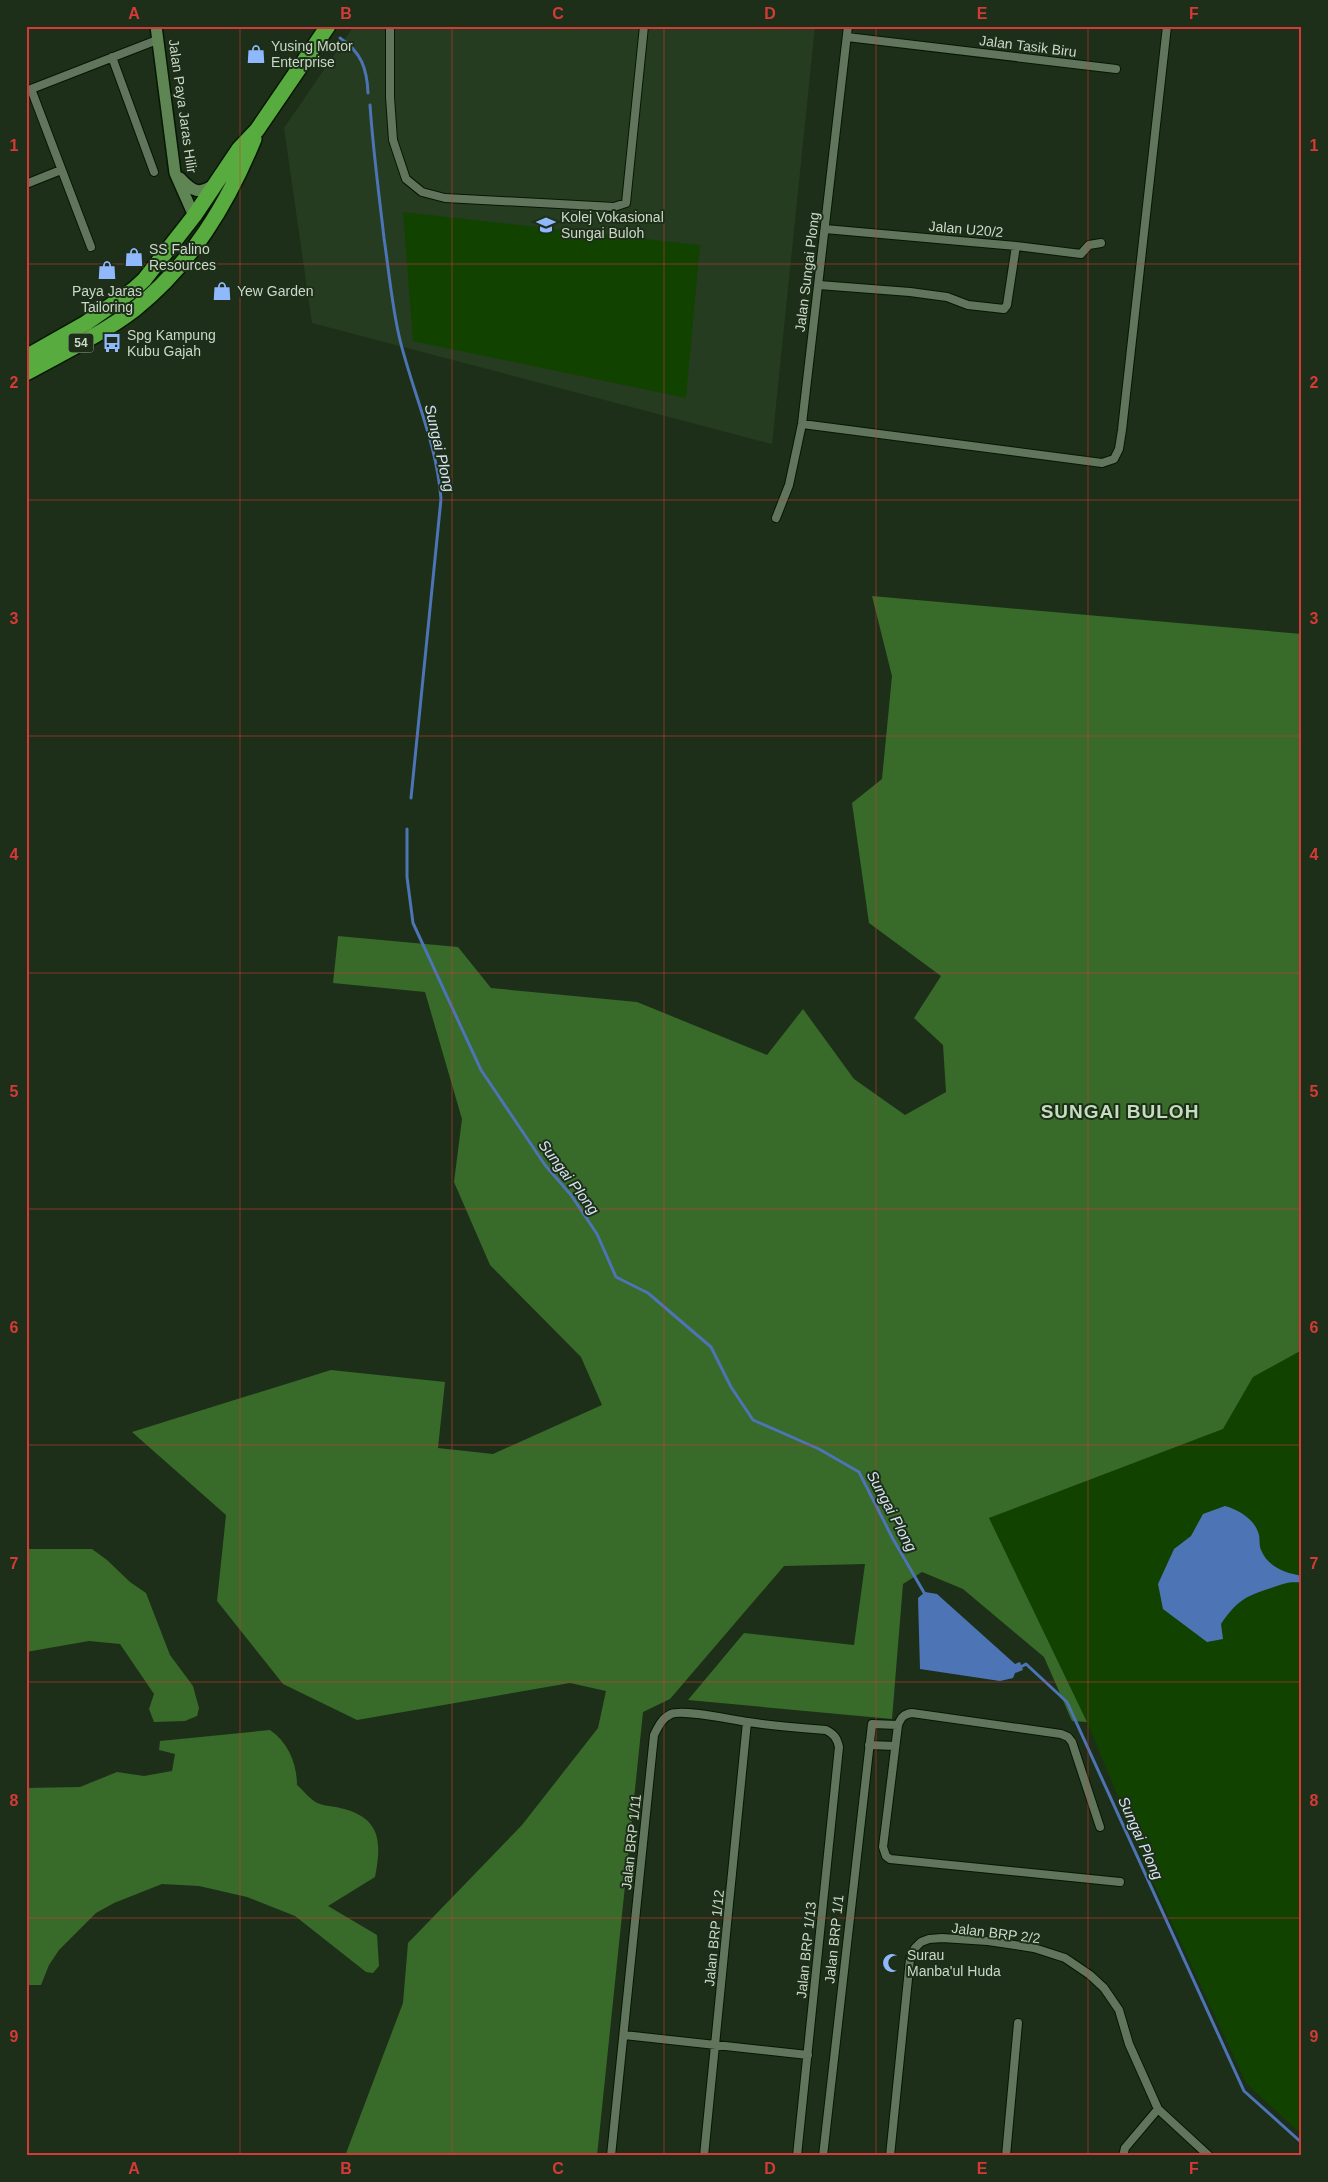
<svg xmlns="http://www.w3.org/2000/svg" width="1328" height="2182" viewBox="0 0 1328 2182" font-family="Helvetica,sans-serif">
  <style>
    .built { fill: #263c20 }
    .green { fill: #114200 }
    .forest { fill: #386a29 }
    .water { fill: #4d74b4 }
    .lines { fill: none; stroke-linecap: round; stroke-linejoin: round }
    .stream { stroke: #4d74b4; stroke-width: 3 }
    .street-casing { stroke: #061703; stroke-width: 10 }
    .secondary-casing { stroke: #061703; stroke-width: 14 }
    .highway-casing { stroke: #061703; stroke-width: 18 }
    .street { stroke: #61755c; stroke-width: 8 }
    .secondary { stroke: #5e8553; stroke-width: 11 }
    .highway { stroke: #58ab3e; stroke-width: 15 }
    .grid { fill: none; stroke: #d53a38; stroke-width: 1; stroke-opacity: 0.55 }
    .labels { text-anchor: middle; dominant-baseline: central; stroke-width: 4; stroke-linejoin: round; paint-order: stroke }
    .shield { fill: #1d2f18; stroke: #98a594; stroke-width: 1 }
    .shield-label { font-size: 12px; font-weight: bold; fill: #ccd8c9 }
    .poi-label { font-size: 14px; fill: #ccd8c9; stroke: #1d2f18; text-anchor: start }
    .street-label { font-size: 14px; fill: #ccd8c9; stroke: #1d2f18 }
    .water-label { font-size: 15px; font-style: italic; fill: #d7e2f5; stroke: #1d2f18 }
    .district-label { font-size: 19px; font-weight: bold; letter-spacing: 1px; fill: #c5dcbf; stroke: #1d2f18 }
    .neatline { fill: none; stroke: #d53a38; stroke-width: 2 }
    .grid-label { font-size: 16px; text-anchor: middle; font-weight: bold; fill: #d53a38 }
  </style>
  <rect width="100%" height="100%" fill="#1d2f18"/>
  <path class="built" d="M354,26H815L772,444L312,323L284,128Z"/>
  <path class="green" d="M403,212L700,245L686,398L413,341Z
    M1302,1350V2135L1246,2083L1157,1891L1087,1722L989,1518L1223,1429L1253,1377Z"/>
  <path class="forest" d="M872,596L1302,634V1350L1253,1377L1223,1429L989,1518L1087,1722L1072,1721L1044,1657L963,1589L922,1572L903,1584L892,1719L688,1700L744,1633L854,1645L865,1564L784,1566L670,1699L643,1712L597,2156H345L403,2003L408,1943L522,1825L598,1728L606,1691L570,1683L357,1720L283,1684L217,1601L226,1515L132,1432L331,1370L445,1382L438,1448L493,1454L602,1405L581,1357L490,1265L454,1182L462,1119L425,992L333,983L338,936L458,947L491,988L637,1002L767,1055L803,1009L854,1079L905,1115L946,1092L943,1045L914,1018L941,976L869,923L852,803L882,779L892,676Z
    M26,1549H92L107,1560L130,1582L146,1593L170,1655L193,1686L199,1708L197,1716L185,1721L154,1722L149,1709L154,1694L120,1644L89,1641L26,1652Z
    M270,1730C288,1742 297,1764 297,1785C303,1790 308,1797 314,1801C321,1806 333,1806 340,1808C381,1817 382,1842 375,1877L328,1906L377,1935L379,1966L373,1973L366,1972L295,1916L247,1897L199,1886L162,1884L114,1903L96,1913L59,1950L49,1965L41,1985H26V1788L80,1787L117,1772L144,1776L172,1771L175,1754L159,1750L160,1741Z"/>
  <path class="water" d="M1225,1506C1239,1510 1255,1519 1259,1535C1260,1539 1259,1546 1261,1550C1268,1567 1285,1573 1302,1576V1583C1288,1581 1284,1584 1271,1588C1245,1596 1236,1602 1221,1624L1223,1639L1207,1642L1163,1609L1158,1584L1174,1549L1191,1536L1203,1514Z
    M925,1592L937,1594L1015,1664L1020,1662L1023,1670L1015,1673L1013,1678L1000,1681L920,1669L918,1598Z"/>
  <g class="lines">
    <path class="stream" d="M340,38C361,52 367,68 368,93
      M370,105C373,150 379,194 384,238C389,272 392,307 400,340C413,393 437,444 441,499L411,798
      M407,829V877L413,923L481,1070L545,1165L571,1195L597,1234L616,1277L648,1293L711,1347L731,1387L753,1420L819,1449L859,1472L893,1539L926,1596
      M1019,1668L1026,1664L1067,1702L1244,2091L1302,2143"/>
    <g class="street-casing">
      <path id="street" d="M390,26V97L393,140L406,179L422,192L445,198L614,207L626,203L644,26
        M847,37L1116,69
        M112,57L154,172
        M31,89L91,247
        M26,91L157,40
        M26,184L61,170
        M825,229L1016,246L1081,254L1089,245L1101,243
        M819,285L910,292L947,297L968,305L1004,309L1007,305L1016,246
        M802,424L1102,463L1114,459L1119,449L1122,430L1167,26
        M776,518L789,485L802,424L848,26
        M869,1745L895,1746
        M1100,1827L1072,1742L1068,1737L1061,1734L912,1713C903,1714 901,1718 898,1725L883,1847L886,1856L890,1859L1120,1882
        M624,2035L808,2055
        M611,2156L654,1735C658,1727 662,1718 671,1714C684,1709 732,1720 748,1722C774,1726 800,1728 826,1730C834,1734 837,1738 839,1747L797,2156
        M704,2156L747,1722
        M823,2156L872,1724L898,1725
        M890,2156L910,1959L915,1948L921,1942L929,1939L942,1938L988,1941L1034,1948L1065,1958L1090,1975L1104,1988L1119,2010L1129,2044L1158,2109L1209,2156
        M1006,2156L1018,2023
        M1123,2156L1125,2148L1158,2109"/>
    </g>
    <g class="secondary-casing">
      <path id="secondary" d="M156,26L175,173L194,216
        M180,178C193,192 199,195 215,184"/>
    </g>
    <g class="highway-casing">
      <path id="highway" d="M26,357L86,323L133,290L144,280L194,216L239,149L257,130L328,26
        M26,373C60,354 104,333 135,309C191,264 227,205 254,139"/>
    </g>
    <use href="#street" class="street"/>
    <use href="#secondary" class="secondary"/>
    <use href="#highway" class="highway"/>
  </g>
  <path class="grid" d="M240,26V2156M452,26V2156M664,26V2156M876,26V2156M1088,26V2156M26,264H1302M26,500H1302M26,736H1302M26,973H1302M26,1209H1302M26,1445H1302M26,1682H1302M26,1918H1302"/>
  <defs>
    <g id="shop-bare" transform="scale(1.5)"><path d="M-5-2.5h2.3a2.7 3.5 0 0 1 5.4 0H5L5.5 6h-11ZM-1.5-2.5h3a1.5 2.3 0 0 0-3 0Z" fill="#8fb8fd" stroke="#1d2f18" stroke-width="2.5" paint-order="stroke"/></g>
    <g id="university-bare" transform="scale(1.5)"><path d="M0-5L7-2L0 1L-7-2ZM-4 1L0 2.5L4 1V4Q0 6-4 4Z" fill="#8fb8fd" stroke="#1d2f18" stroke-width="2.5" paint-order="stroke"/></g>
    <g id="bus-bare" transform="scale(1.5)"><path d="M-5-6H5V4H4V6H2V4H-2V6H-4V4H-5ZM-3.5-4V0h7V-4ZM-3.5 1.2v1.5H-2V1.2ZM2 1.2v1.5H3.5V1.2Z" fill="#8fb8fd" stroke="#1d2f18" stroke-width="2.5" paint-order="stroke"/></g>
    <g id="mosque-bare" transform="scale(1.5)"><path d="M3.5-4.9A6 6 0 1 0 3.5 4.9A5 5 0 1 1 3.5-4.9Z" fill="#8fb8fd" stroke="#1d2f18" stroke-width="2.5" paint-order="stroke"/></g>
  </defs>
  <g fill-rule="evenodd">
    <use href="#shop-bare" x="256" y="54"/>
    <use href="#university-bare" x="546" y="225"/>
    <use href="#shop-bare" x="134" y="257"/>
    <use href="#shop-bare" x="107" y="270"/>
    <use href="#shop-bare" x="222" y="291"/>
    <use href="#bus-bare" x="112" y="343"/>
    <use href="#mosque-bare" x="892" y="1963"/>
  </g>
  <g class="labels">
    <rect class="shield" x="68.5" y="333.5" width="25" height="19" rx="4"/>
    <g class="shield-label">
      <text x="81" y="343">54</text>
    </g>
    <g class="poi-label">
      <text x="271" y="46">Yusing Motor<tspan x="271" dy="16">Enterprise</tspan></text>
      <text x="561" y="217">Kolej Vokasional<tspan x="561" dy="16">Sungai Buloh</tspan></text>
      <text x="149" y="249">SS Falino<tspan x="149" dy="16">Resources</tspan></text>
      <text x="107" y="291" text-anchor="middle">Paya Jaras<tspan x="107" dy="16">Tailoring</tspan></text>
      <text x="237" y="291">Yew Garden</text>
      <text x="127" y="335">Spg Kampung<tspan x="127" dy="16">Kubu Gajah</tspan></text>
      <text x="907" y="1955">Surau<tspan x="907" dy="16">Manba'ul Huda</tspan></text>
    </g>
    <g class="street-label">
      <text transform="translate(1028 46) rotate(7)">Jalan Tasik Biru</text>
      <text transform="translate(183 106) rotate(82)">Jalan Paya Jaras Hilir</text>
      <text transform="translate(966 229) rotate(5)">Jalan U20/2</text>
      <text transform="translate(807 272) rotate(-83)">Jalan Sungai Plong</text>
      <text transform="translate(631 1842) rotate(-84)">Jalan BRP 1/11</text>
      <text transform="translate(996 1933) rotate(7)">Jalan BRP 2/2</text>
      <text transform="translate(714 1938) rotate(-84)">Jalan BRP 1/12</text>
      <text transform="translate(834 1939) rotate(-84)">Jalan BRP 1/1</text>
      <text transform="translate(806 1950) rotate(-84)">Jalan BRP 1/13</text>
    </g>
    <g class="water-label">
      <text transform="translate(440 448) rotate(77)">Sungai Plong</text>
      <text transform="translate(569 1177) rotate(53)">Sungai Plong</text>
      <text transform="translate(892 1511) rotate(62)">Sungai Plong</text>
      <text transform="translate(1141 1838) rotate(66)">Sungai Plong</text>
    </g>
    <g class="district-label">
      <text x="1120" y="1111">SUNGAI BULOH</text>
    </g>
  </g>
  <rect width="1328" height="2182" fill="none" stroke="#1d2f18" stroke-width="55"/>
  <rect x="28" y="28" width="1272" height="2126" class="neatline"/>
  <g class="grid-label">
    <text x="134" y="19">A</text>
    <text x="346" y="19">B</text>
    <text x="558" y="19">C</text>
    <text x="770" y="19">D</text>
    <text x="982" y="19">E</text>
    <text x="1194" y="19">F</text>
    <text x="14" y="151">1</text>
    <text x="1314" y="151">1</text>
    <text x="14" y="388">2</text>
    <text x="1314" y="388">2</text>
    <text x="14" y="624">3</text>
    <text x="1314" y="624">3</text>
    <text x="14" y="860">4</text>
    <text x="1314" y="860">4</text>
    <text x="14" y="1097">5</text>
    <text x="1314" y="1097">5</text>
    <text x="14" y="1333">6</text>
    <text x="1314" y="1333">6</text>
    <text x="14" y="1569">7</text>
    <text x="1314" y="1569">7</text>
    <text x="14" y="1806">8</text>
    <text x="1314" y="1806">8</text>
    <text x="14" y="2042">9</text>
    <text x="1314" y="2042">9</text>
    <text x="134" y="2174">A</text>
    <text x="346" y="2174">B</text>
    <text x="558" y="2174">C</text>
    <text x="770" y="2174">D</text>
    <text x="982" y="2174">E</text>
    <text x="1194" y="2174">F</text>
  </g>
</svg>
